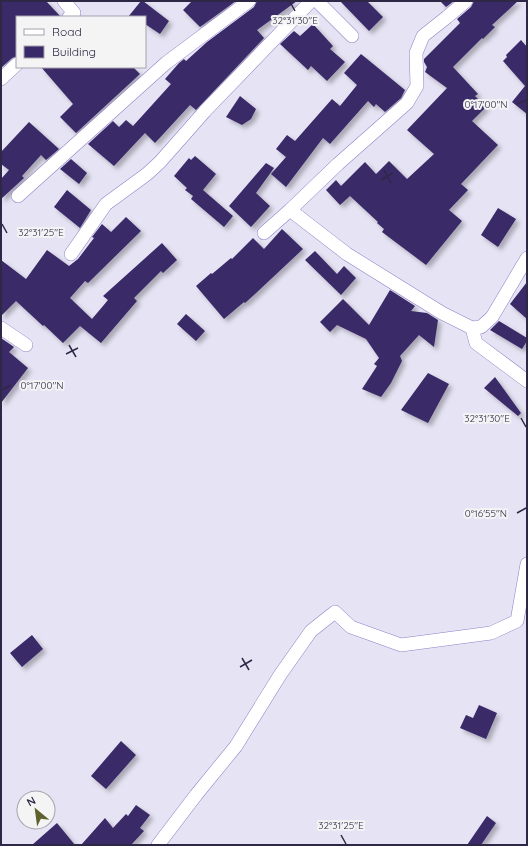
<svg xmlns="http://www.w3.org/2000/svg" width="528" height="846" viewBox="0 0 528 846" font-family="Quicksand,sans-serif">
  <style>
    .building { fill: #3a2968; filter: url(#shadow) }
    .lines { fill: none; stroke-linecap: round; stroke-linejoin: round }
    .minor-casing { stroke: #8e81c8; stroke-width: 14 }
    .minor { stroke: #fff; stroke-width: 13 }
    .ticks { fill: none; stroke: #2e2846; stroke-width: 1.5 }
    .ticks-label { font-size: 10px; text-anchor: middle; fill: #2e2846; stroke: #f4f4f4; stroke-width: 4; stroke-linejoin: round; paint-order: stroke }
  </style>
  <defs>
    <filter id="shadow"><feDropShadow dx="3.5" dy="3.5" stdDeviation="2" flood-color="#0004"/></filter>
  </defs>
  <rect width="100%" height="100%" fill="#e6e4f4"/>
  <path class="building" d="M1,1H46L61,17H17V56L12,58L1,68Z
    M141,1H143L169,21L160,34L145,24V17H128Z
    M192,1H236L200,27L183,10Z
    M257,1H297L257,30L264,38L196,110L190,105L155,143L145,133L114,166L88,144L113,121L119,127L126,120L133,126L171,84L165,79L179,63L184,59L186,61L207,42L254,7Z
    M340,1H367L383,17L369,31Z
    M440,1H454L446,7Z
    M474,1H518L492,25L495,27L483,39L482,38L453,67L478,94L475,96L486,107L472,121L498,145L461,184L468,190L449,210L462,221L426,265L382,232L384,229L377,223L378,222L350,196L340,205L326,190L336,180L341,186L365,162L376,174L389,161L407,179L434,154L407,130L447,88L425,72L427,67L424,62V59L460,23L457,19L471,7Z
    M313,24L333,46L330,49L345,62L327,81L311,66L308,70L280,44L294,31L300,36Z
    M521,40L527,47V114L512,102L525,86L503,61L507,57L506,55Z
    M361,54L405,90L401,98L385,112L376,104L374,107L368,101L330,144L323,138L286,187L271,174L286,157L276,149L287,135L295,141L332,99L340,106L357,85L344,73Z
    M41,67H133L140,74L76,133L60,117L73,104Z
    M240,96L256,109L251,119L242,125L226,117Z
    M29,122L59,149L46,160L41,155L22,176L24,178L1,199V179L9,170L1,164V152Z
    M195,156L216,174L203,190L233,216L224,227L191,199L193,196L185,190L187,188L174,176L189,158L191,160Z
    M71,159L87,173L79,184L60,169Z
    M266,163L274,168L256,193L270,206L251,227L229,206Z
    M67,190L91,210L80,228L54,207Z
    M498,208L516,219L498,247L481,235Z
    M126,217L141,231L88,283L85,281L70,298L92,319L108,300L103,296L162,243L177,260L163,273L161,271L134,298L137,301L101,343L80,326L63,343L44,325L43,326L16,301L1,316V260L26,279L47,250L69,266L78,259L94,238L92,237L102,224L111,232Z
    M282,229L303,249L255,294L245,303L244,302L224,319L196,286L211,273L212,274L231,258L232,259L253,238L264,249Z
    M315,251L337,274L344,266L356,278L341,295L305,260Z
    M527,282V319L510,304Z
    M390,290L415,306L411,311L427,313L438,320L434,347L419,335L400,356L402,361L391,383L381,397L362,389L377,366L374,364L379,358L366,339L337,325L330,332L320,322L343,299L369,325Z
    M186,314L205,331L196,341L177,324Z
    M499,321L527,338V341L522,349L490,330Z
    M1,338L14,347L9,352L28,368L1,403Z
    M428,373L449,384L428,423L401,410Z
    M495,377L521,413L518,416L484,388Z
    M32,635L43,649L22,667L10,653Z
    M479,705L497,713L486,739L460,728L466,715L473,718Z
    M121,741L136,755L106,789L91,776Z
    M136,805L150,815L140,828L144,831L131,845H81L105,818L113,828L126,814L128,816Z
    M487,816L496,823L481,845H467Z
    M57,823L75,845H32Z"/>
  <g class="lines">
    <g class="minor-casing">
      <path id="minor" d="M64,1L74,13L69,17
        M317,1L352,36
        M1,79L17,64
        M18,196L166,63L249,1
        M290,210L347,254L442,313L472,328L481,327L492,317L527,258
        M264,233L290,210L338,164L407,103L417,86L416,53L423,36L447,17L466,1
        M71,254L106,204L147,174L160,162L205,111L311,1
        M1,328L26,345
        M472,328L476,343L527,381
        M158,845L196,795L236,746L280,675L311,631L335,612L351,627L401,645L491,633L517,621L527,564"/>
    </g>
    <use href="#minor" class="minor"/>
  </g>
  <path class="ticks" d="M290,2L295,11M517,104L526,100M384,170L391,183M381,180L393,173M2,224L7,233M69,345L76,357M66,354L78,348M2,390L11,385M521,418L526,427M517,513L526,508M242,658L249,670M240,667L252,660M341,835L346,844"/>
  <g class="ticks-label">
    <text x="295" y="24">32°31'30"E</text>
    <text x="486" y="108">0°17'00"N</text>
    <text x="41" y="236">32°31'25"E</text>
    <text x="42" y="389">0°17'00"N</text>
    <text x="487" y="422">32°31'30"E</text>
    <text x="486" y="517">0°16'55"N</text>
    <text x="341" y="829">32°31'25"E</text>
  </g>
  <rect width="528" height="846" fill="none" stroke="#2e2846" stroke-width="4"/>
  <rect x="16" y="16" width="130" height="52" fill="#f4f4f4" stroke="#a5a2ae"/>
  <rect x="24" y="29" width="20" height="6" fill="#ffffff" stroke="#a5a2ae"/>
  <text x="52" y="36" font-size="12" fill="#2e2846">Road</text>
  <rect x="24" y="46" width="20" height="12" fill="#3a2968" stroke="#a5a2ae"/>
  <text x="52" y="56" font-size="12" fill="#2e2846">Building</text>
  <g transform="translate(36 810) rotate(331)"><circle r="19" fill="#f4f4f4" stroke="#a5a2ae"/>
  <path d="M0-3L7 15L0 10L-7 15Z" fill="#5e612e"/>
  <text y="-6" font-size="11" font-weight="bold" text-anchor="middle" fill="#2e2846">N</text>
  </g>
</svg>
